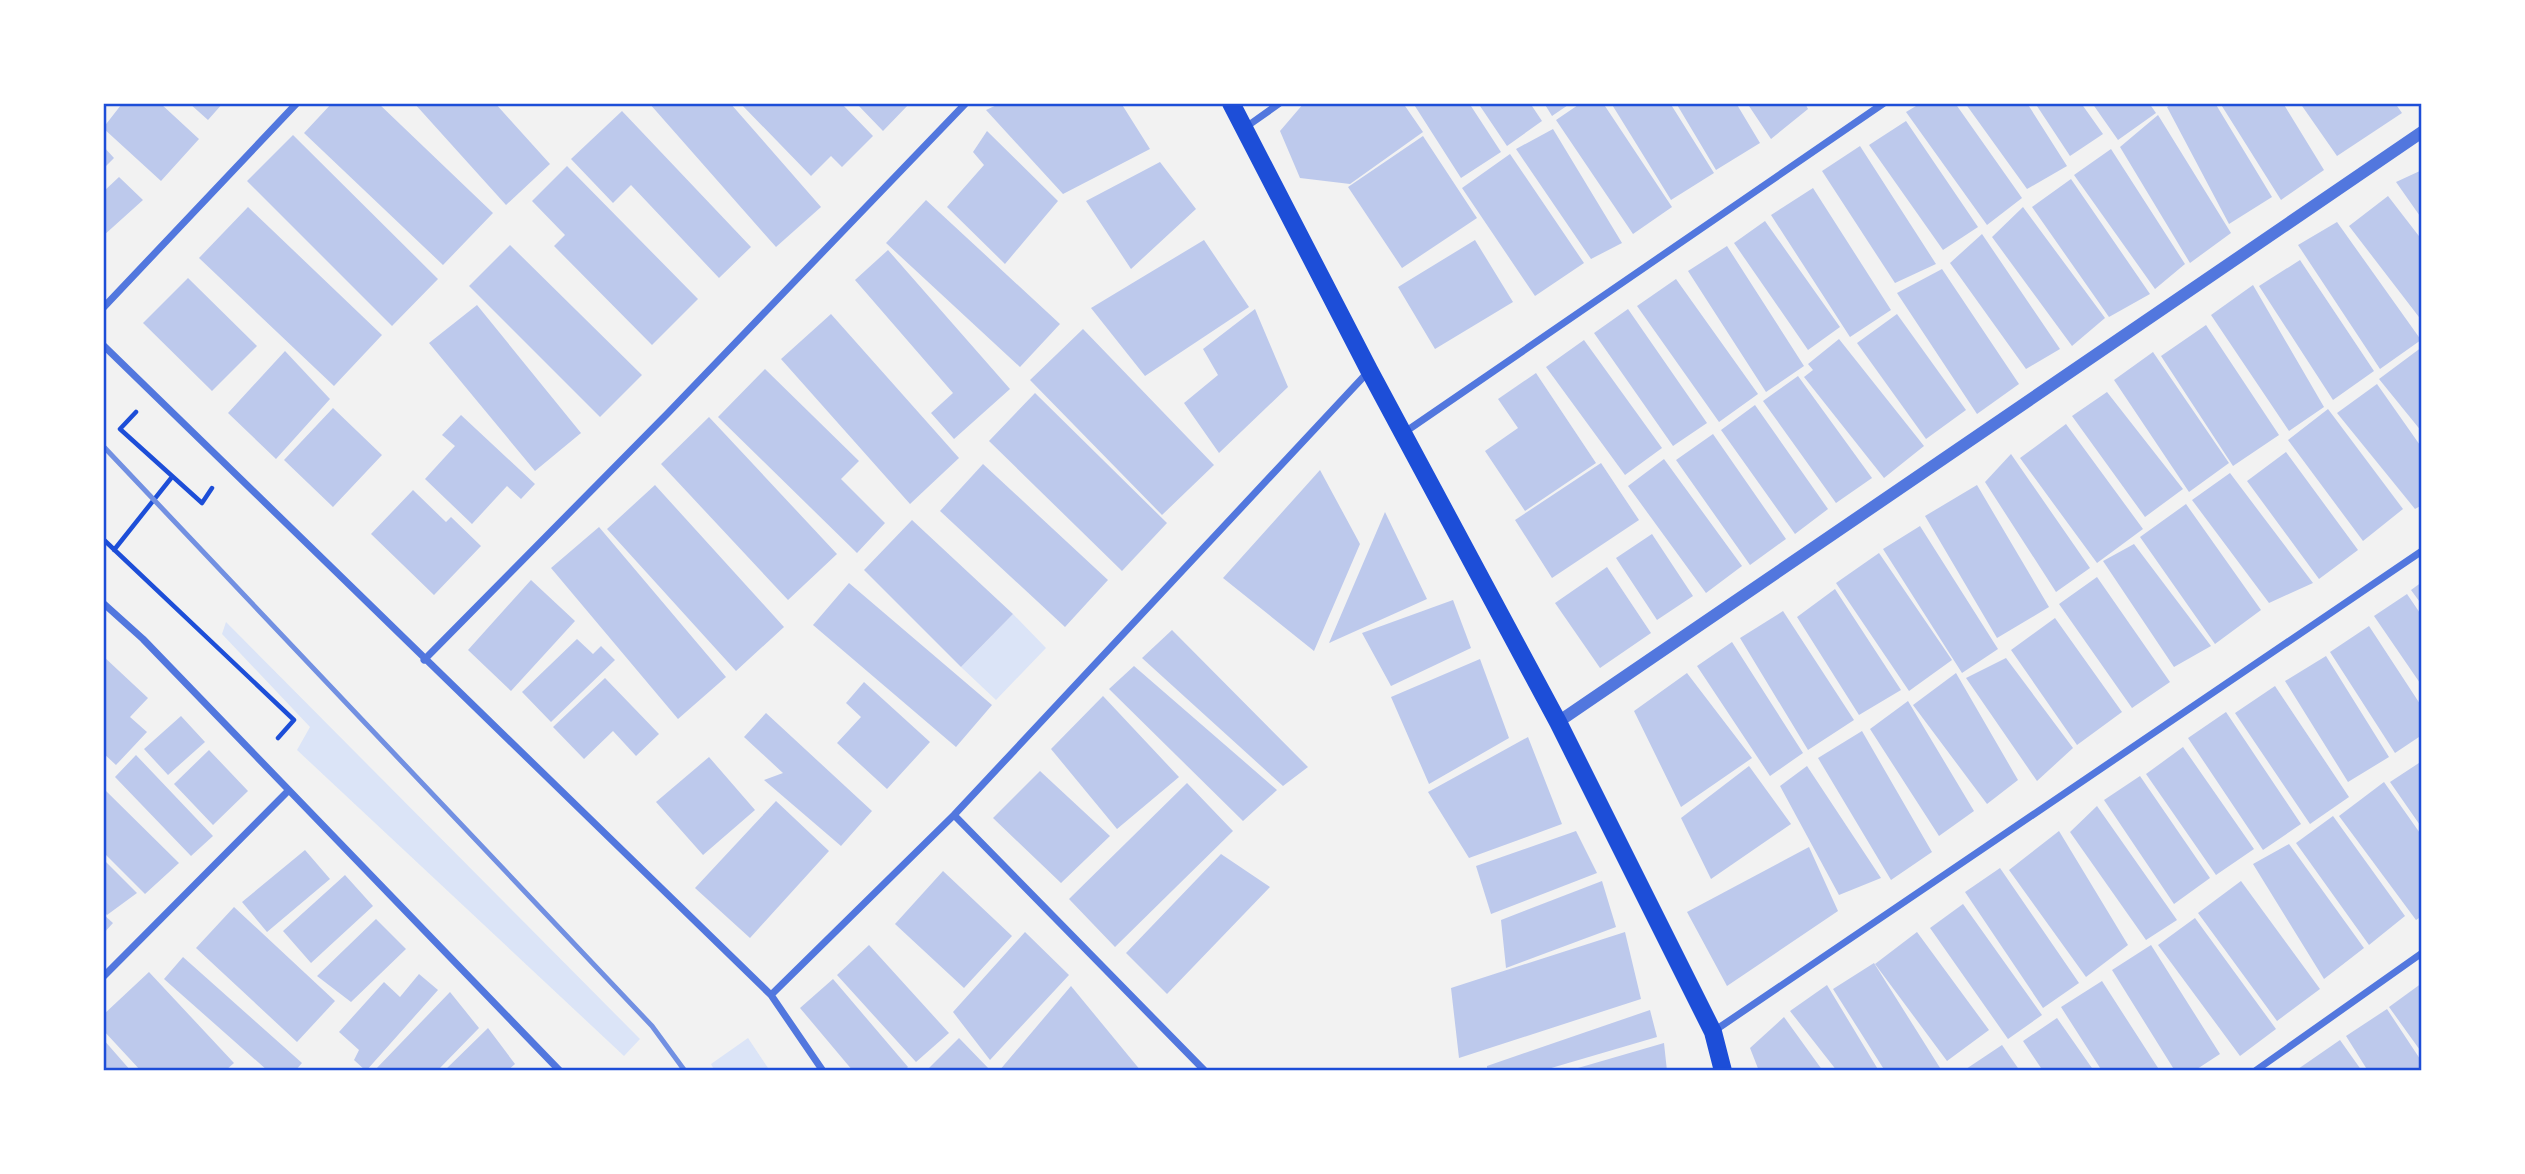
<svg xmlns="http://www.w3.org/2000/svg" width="2525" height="1174" viewBox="0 0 2525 1174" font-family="'Fira Sans Condensed',sans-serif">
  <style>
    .green { fill: #dbe4f7 }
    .building { fill: #bdc9ec }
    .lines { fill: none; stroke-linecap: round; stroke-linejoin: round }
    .path { stroke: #1d4ed8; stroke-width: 4.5 }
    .minor { stroke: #5277de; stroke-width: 7 }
    .tertiary { stroke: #5277de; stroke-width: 12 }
    .primary { stroke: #1d4ed8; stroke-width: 18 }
    .rail { stroke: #7290e2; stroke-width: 5 }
    .neatline { fill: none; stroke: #1d4ed8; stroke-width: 2.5 }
  </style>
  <rect width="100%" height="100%" fill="#f2f2f2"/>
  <path class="green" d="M1013,614L1046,648L996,700L961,667Z
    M226,622L640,1039L624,1056L297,750L310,727L222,634Z
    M748,1038L770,1071H715L711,1064Z"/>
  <path class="building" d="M119,103H160L199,139L161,181L103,128L121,105Z
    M189,103H223L208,120Z
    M332,103H378L493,213L443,265L304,133Z
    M414,103H495L550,164L506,205Z
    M649,103H730L821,207L776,247Z
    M740,103H841L873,136L842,167L831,156L811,176Z
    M856,103H910L883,131Z
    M1001,103H1121L1150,149L1063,194L986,110Z
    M1304,103H1403L1423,132L1350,184L1300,178L1280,131Z
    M1413,103H1469L1501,152L1461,178Z
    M1478,103H1530L1542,121L1507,146Z
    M1544,103H1571L1552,116Z
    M1581,103H1603L1672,207L1633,234L1556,120Z
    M1611,103H1670L1714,173L1671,200Z
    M1676,103H1736L1760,143L1716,170Z
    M1747,103H1805L1808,109L1771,139Z
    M1921,103H1955L2022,198L1987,225L1906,112Z
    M1965,103H2027L2067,166L2027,189Z
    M2035,103H2081L2103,134L2070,156Z
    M2092,103H2149L2156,113L2118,140Z
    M2173,103H2215L2272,197L2229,224L2167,107Z
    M2220,103H2283L2324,170L2281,200Z
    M2300,103H2395L2402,113L2337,156Z
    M622,111L751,247L719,278L631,185L613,203L571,159Z
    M2158,115L2231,233L2190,263L2120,147Z
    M1906,121L1978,227L1943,250L1869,145Z
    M1553,129L1622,243L1591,259L1516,149Z
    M987,131L1058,201L1005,264L947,207L984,165L973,152Z
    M293,135L438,279L392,326L247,181Z
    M1423,136L1477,218L1402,268L1348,187Z
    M103,146L114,158L103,169Z
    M1860,146L1936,264L1895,283L1822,171Z
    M2111,149L2185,264L2155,289L2074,175Z
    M1510,154L1584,263L1535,296L1462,188Z
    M1160,162L1196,209L1131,269L1086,201Z
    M567,166L698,299L652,345L554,246L565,235L532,201Z
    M2422,170V219L2396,182Z
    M119,177L143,200L103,236V192Z
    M2071,179L2150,294L2109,317L2032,207Z
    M1813,188L1891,310L1850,337L1771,215Z
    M2388,196L2422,240V321L2349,226Z
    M926,200L1060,324L1020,367L886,243Z
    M248,207L382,335L334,386L199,258Z
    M2023,207L2105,318L2072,346L1992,237Z
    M1765,221L1840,327L1808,350L1734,243Z
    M2337,222L2421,340L2380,369L2298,245Z
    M1982,234L2060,349L2026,369L1950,263Z
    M1204,240L1249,307L1145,376L1091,308Z
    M1475,240L1513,302L1435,349L1398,287Z
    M510,245L642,375L600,417L469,286Z
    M1727,246L1804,366L1766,392L1688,271Z
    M888,250L1010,389L954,439L931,413L953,393L855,280Z
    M2300,260L2374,371L2333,400L2259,286Z
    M1942,269L2019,384L1977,414L1897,293Z
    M188,278L257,346L212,391L143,323Z
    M1676,279L1758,394L1719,422L1637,306Z
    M2253,285L2324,407L2289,431L2211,315Z
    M477,305L581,433L535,471L429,343Z
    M1255,309L1288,387L1219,453L1184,403L1218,375L1203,349Z
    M1628,309L1707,423L1673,446L1594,333Z
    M831,314L959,458L910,504L781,359Z
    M1897,314L1966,410L1926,439L1857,343Z
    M2206,325L2279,435L2233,466L2161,356Z
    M1083,329L1214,465L1162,515L1030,380Z
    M1839,339L1924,446L1884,478L1804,377L1813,370L1808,364Z
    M1584,340L1662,448L1625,475L1546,367Z
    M2422,347V432L2379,379Z
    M285,351L330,399L276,459L228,413Z
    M2153,352L2229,463L2189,492L2114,380Z
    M765,369L859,461L841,479L885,523L857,553L718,417Z
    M1536,373L1596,463L1525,511L1485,451L1518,428L1498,399Z
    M1798,376L1872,478L1836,503L1763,401Z
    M2377,384L2422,448V505L2415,509L2337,413Z
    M2107,392L2183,489L2145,517L2072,416Z
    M1035,393L1167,523L1122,571L989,441Z
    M1755,405L1828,509L1795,534L1721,430Z
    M333,408L382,455L333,507L284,460Z
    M2328,409L2403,509L2363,541L2288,440Z
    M461,415L535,484L521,499L507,486L472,524L425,479L455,446L442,435Z
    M709,417L837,554L788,600L661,464Z
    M2066,424L2143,529L2097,563L2020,458Z
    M1713,434L1786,539L1750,565L1676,460Z
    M2286,452L2358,550L2319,579L2247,481Z
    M2011,454L2090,568L2056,592L1985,482Z
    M1664,459L1742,566L1706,593L1628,486Z
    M1601,463L1639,520L1552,578L1515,520Z
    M983,464L1108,580L1065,627L940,511Z
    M1320,470L1360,544L1314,651L1223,578Z
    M2230,473L2313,583L2269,603L2192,500Z
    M655,485L784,627L736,671L607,529Z
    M1977,485L2049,607L1997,638L1925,516Z
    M413,490L446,522L451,517L481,546L434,595L371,534Z
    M2186,504L2261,610L2215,644L2140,537Z
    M1385,512L1427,599L1329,643Z
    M912,520L1013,614L961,667L864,570Z
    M1920,526L1998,649L1962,673L1883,549Z
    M599,527L726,677L678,719L551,568Z
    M1652,534L1693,596L1657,620L1616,558Z
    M2134,544L2211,646L2174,667L2103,561Z
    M1879,553L1952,660L1909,691L1836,583Z
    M1607,567L1651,633L1600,668L1555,603Z
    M2097,577L2170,682L2132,708L2059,604Z
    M531,580L575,621L511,691L468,650Z
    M2422,582V605L2411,590Z
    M849,583L992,705L956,747L813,625Z
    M1835,589L1901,690L1859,715L1797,617Z
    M2407,594L2422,616V686L2374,616Z
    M1453,600L1471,648L1391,686L1362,633Z
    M1783,611L1854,720L1808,750L1740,638Z
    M2055,618L2122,712L2077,745L2011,650Z
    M2369,626L2422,707V735L2395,753L2330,652Z
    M1172,630L1308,767L1283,786L1142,658Z
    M577,639L593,654L601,646L615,660L551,722L522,692Z
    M1732,642L1803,753L1770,776L1697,666Z
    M103,656L148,698L130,717L147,732L116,765L103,753Z
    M2326,656L2389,757L2348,782L2285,681Z
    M2006,658L2073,748L2037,781L1966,678Z
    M1480,659L1509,738L1429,784L1391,697Z
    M1134,666L1277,790L1243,821L1109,689Z
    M1687,673L1752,758L1681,807L1634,711Z
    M1956,673L2018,780L1987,804L1913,705Z
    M605,678L659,734L636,756L613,731L584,759L553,727Z
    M864,682L930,742L887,789L837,743L861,717L846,703Z
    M2275,686L2349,797L2310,824L2235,713Z
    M1103,696L1179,777L1117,829L1051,749Z
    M1908,701L1974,811L1939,836L1870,729Z
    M2226,712L2301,824L2263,850L2188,738Z
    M766,713L872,811L841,846L764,780L783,773L744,737Z
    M181,716L205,742L168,775L144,749Z
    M1862,731L1932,852L1891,880L1818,758Z
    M1528,737L1562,824L1469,858L1428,792Z
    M2183,747L2254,849L2216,875L2146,774Z
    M209,750L248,791L213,825L174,784Z
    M136,755L213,836L191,856L115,777Z
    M709,757L755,810L703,855L656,802Z
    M2422,761V828L2390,782Z
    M1749,766L1791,824L1711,879L1681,818Z
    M1807,766L1881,878L1839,895L1780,786Z
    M1040,771L1110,836L1061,883L993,818Z
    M2140,776L2210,878L2174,904L2104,800Z
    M2384,782L2422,836V916L2416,920L2339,816Z
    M1187,783L1233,831L1115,947L1069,899Z
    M103,788L179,863L145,894L103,852Z
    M776,801L829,851L750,938L695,888Z
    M2097,806L2177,920L2146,940L2070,832Z
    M2333,816L2405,916L2369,945L2296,843Z
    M1576,831L1597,873L1491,914L1476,866Z
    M2059,831L2128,945L2086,977L2009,870Z
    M2289,844L2364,948L2324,979L2253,864Z
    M1809,847L1838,911L1727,986L1687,912Z
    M305,850L330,879L267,932L242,902Z
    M1221,854L1270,887L1167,994L1126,953Z
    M103,859L137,893L107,915L103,911Z
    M2000,868L2079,983L2043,1008L1965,892Z
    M943,871L1012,936L964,988L895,924Z
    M345,875L373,906L311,963L283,931Z
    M1602,881L1616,927L1506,968L1501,920Z
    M2241,881L2320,989L2277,1021L2198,913Z
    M1963,904L2042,1015L2008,1039L1930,928Z
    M234,907L335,1001L297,1042L196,948Z
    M103,914L113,923L103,934Z
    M2195,918L2276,1029L2240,1056L2158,945Z
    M376,919L406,949L351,1002L317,976Z
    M1025,932L1069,975L990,1060L953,1012Z
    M1625,932L1641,999L1459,1058L1451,988Z
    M1917,932L1989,1030L1947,1061L1875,964Z
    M869,945L949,1033L916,1062L837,975Z
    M2151,945L2220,1054L2194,1071H2175L2112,970Z
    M183,957L302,1063L295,1071H268L164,979Z
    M1874,963L1942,1071H1885L1833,989Z
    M149,972L234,1063L225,1071H141L103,1030V1015Z
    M419,974L438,990L366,1071L354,1060L359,1050L339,1032L384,982L400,997Z
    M833,979L908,1067L904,1071H853L800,1008Z
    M2102,981L2160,1071H2102L2061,1007Z
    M2422,983V1053L2389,1007Z
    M1827,985L1879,1071H1837L1790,1011Z
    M1071,986L1141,1071H999Z
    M450,992L479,1028L437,1071H374Z
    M2387,1009L2422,1062V1071H2368L2346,1036Z
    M1650,1010L1657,1037L1541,1071H1487V1066Z
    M1784,1017L1823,1071H1759L1750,1048Z
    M2057,1018L2094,1071H2043L2023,1041Z
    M488,1028L515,1064L507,1071H444Z
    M959,1038L991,1071H926Z
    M103,1039L131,1071H103Z
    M2340,1040L2362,1071H2300L2298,1069Z
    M1664,1043L1667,1071H1571V1070Z
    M2002,1045L2020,1071H1963Z"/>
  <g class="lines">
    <path class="path" d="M136,412L120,429L202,503L212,488
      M103,539L294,720L278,738
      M114,550L172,477"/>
    <path class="minor" d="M1246,127L1280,103
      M103,308L297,103
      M103,345L771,995L823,1071
      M1405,432L1884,103
      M103,603L143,639L560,1071
      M424,660L668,413L966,103
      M954,815L1205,1071
      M103,977L288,791
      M771,995L954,815L1368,372
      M1714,1031L2422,551
      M2255,1071L2422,953"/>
    <path class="tertiary" d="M1558,722L2422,132"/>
    <path class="primary" d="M1231,103L1369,370L1558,722L1713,1032L1723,1071"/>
    <path class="rail" d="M103,446L652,1026L685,1071"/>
  </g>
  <rect width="2525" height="1174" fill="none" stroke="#ffffff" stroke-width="210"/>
  <rect x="105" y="105" width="2315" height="964" class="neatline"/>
</svg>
